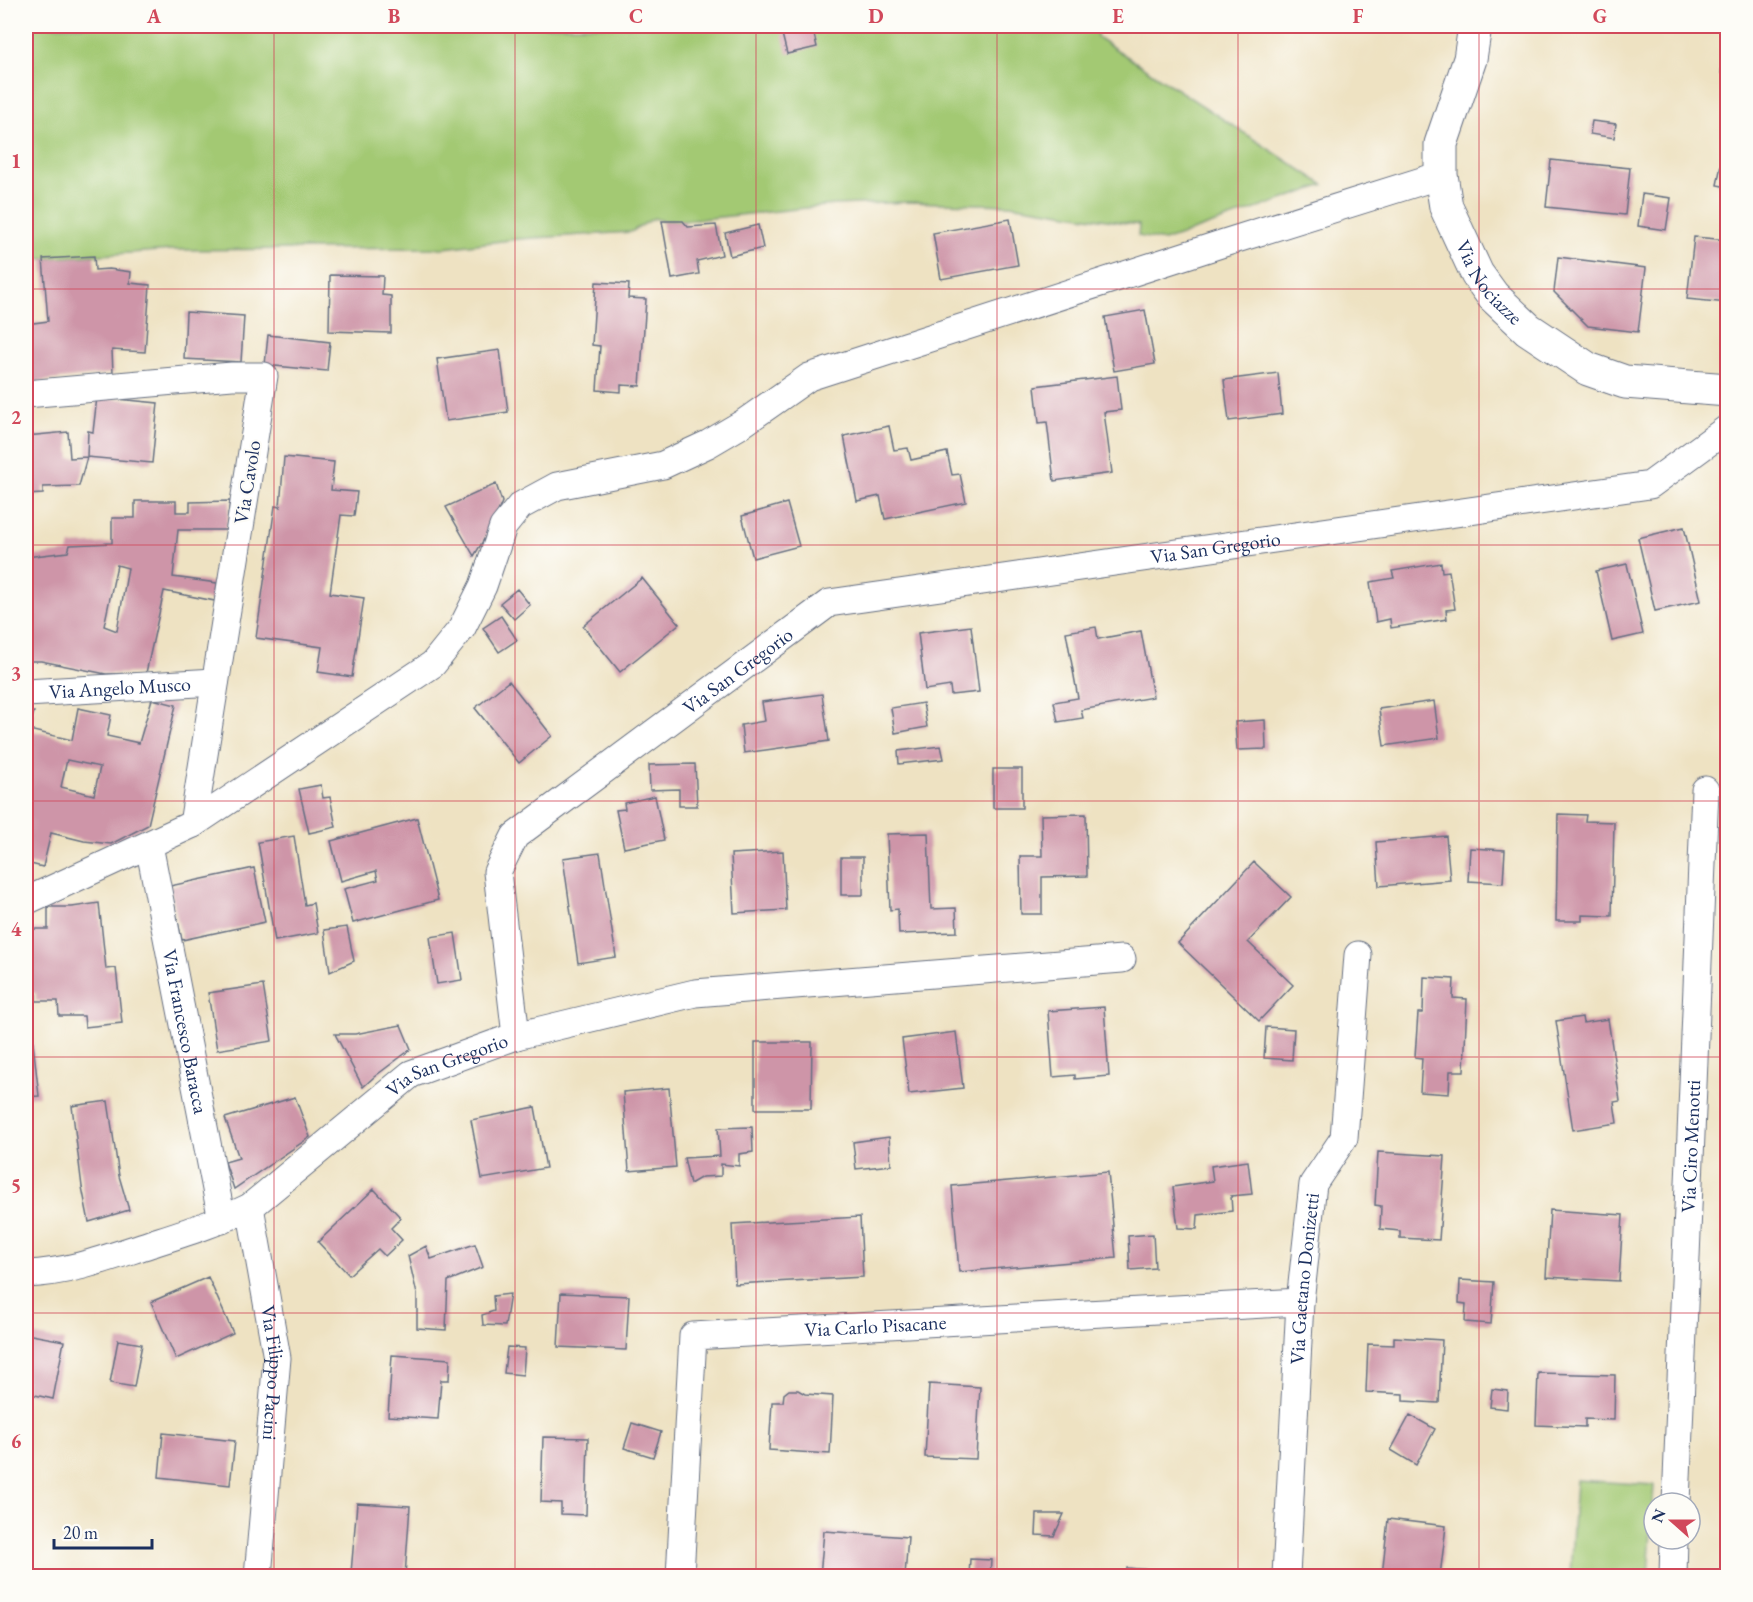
<svg xmlns="http://www.w3.org/2000/svg" width="1753" height="1602" viewBox="0 0 1753 1602" font-family="'EB Garamond',serif">
  <style>
    .green { fill: #a3c973; stroke: #5f7c68; stroke-width: 1.5 }
    .building { fill: #ce95a8; fill-rule: evenodd }
    .lines { fill: none; stroke-linecap: round; stroke-linejoin: round }
    .street-casing { stroke: #656e81; stroke-width: 29 }
    .secondary-casing { stroke: #656e81; stroke-width: 35 }
    .street { stroke: #fff; stroke-width: 27 }
    .secondary { stroke: #fff; stroke-width: 33 }
    .grid { fill: none; stroke: #d1495b; stroke-width: 1.5; stroke-opacity: 0.55 }
    .labels { text-anchor: middle; dominant-baseline: central; stroke-width: 4.5; stroke-linejoin: round; paint-order: stroke }
    .street-label { font-size: 20px; fill: #1b2f5e; stroke: #fdfcf7 }
    .neatline { fill: none; stroke: #d1495b; stroke-width: 2 }
    .grid-label { font-size: 20px; text-anchor: middle; font-weight: bold; fill: #d1495b }
  </style>
  <rect width="100%" height="100%" fill="#fdfcf7"/>
  <filter id="ink" filterUnits="userSpaceOnUse"><feTurbulence type="fractalNoise" baseFrequency=".0167" numOctaves="2"/><feDisplacementMap in="SourceGraphic" scale="12" xChannelSelector="R" yChannelSelector="G"/><feConvolveMatrix kernelMatrix="1 2 1 2 8 2 1 2 1" color-interpolation-filters="sRGB"/></filter>
  <filter id="wash" filterUnits="userSpaceOnUse"><feTurbulence type="fractalNoise" baseFrequency=".008" numOctaves="4" result="noise"/><feDisplacementMap in="SourceGraphic" scale="24" xChannelSelector="R" yChannelSelector="G"/><feGaussianBlur stdDeviation="1.35" result="paint"/><feColorMatrix in="noise" values="0 0 0 0 0 0 0 0 0 0 0 0 0 0 0 0 0 1.4 0 .05"/><feComposite in="paint" operator="in"/></filter>
  <g filter="url(#wash)">
    <rect width="100%" height="100%" fill="#eee2c2"/>
    <path class="green" d="M26,26H1097V37L1324,185L1164,241L1138,236L1139,225L1010,205L909,202L834,205L683,221H662L654,218L631,232L518,239L444,248L173,250L43,259L26,258Z
      M1576,1480L1654,1485L1648,1576H1570Z"/>
    <g id="blocks">
      <path class="building" d="M812,26L817,47L787,54L782,34Z
        M1726,38H1728V74L1721,73Z
        M1592,121L1616,124L1614,138L1590,134Z
        M1551,160L1630,168L1625,215L1546,207Z
        M1721,165L1728,166V187L1717,185Z
        M1642,194L1671,198L1666,230L1638,226Z
        M1010,219L1018,265L941,279L933,233Z
        M662,221H683L688,227L716,225L722,255L697,261L699,274L672,279Z
        M758,225L763,248L730,256L725,233Z
        M1694,237L1728,240V303L1687,299Z
        M94,256L95,270L109,269L131,272L130,283L150,285L145,352L112,350L113,373L26,383V324L48,321L43,259Z
        M1558,257L1646,268L1638,332L1588,326L1554,292Z
        M330,275L383,276L382,295L391,296V333L329,331Z
        M596,282L629,284L628,298L646,299L640,386L621,385V392L597,390L600,346L592,345Z
        M1145,310L1155,364L1114,371L1105,317Z
        M186,312L244,316L241,362L184,359Z
        M268,335L330,342L327,371L265,365Z
        M500,350L508,412L446,421L437,359Z
        M1278,373L1282,414L1229,421L1224,380Z
        M1117,376L1121,410L1104,412L1112,473L1054,481L1047,422L1039,423L1035,386Z
        M97,397L158,403L152,463L87,457L79,486L43,487V494L26,495V436L68,432L70,458L87,457L88,431L93,432Z
        M889,426L894,450L908,448L911,460L947,452L952,475L960,474L966,502L885,519L880,496L857,501L844,436Z
        M284,457L334,462L331,490L357,492L354,516L341,515L330,593L364,598L352,677L318,672L322,647L256,638L275,506L280,507Z
        M496,484L502,502L492,526L474,556L446,507Z
        M135,501H176V512H190V502L230,501L226,530H178L173,577L217,583L215,601L164,591L146,673L106,674L41,661H26V557L68,552L70,545L112,543V518H135ZM117,565L128,568L117,631L104,626Z
        M787,503L799,546L753,558L742,516Z
        M1684,527L1701,601L1655,611L1638,538Z
        M1441,563L1442,572L1449,571L1455,609L1446,610L1447,619L1391,628L1390,619L1376,622L1370,582L1394,578L1392,571Z
        M1627,564L1643,634L1612,641L1596,571Z
        M642,578L679,624L620,672L583,626Z
        M517,589L530,605L514,619L500,603Z
        M501,616L517,640L499,652L483,628Z
        M971,626L979,692L951,695L950,686L925,690L918,633Z
        M1096,627L1098,639L1141,631L1153,697L1081,710L1083,718L1058,722L1054,702L1078,698L1066,632Z
        M509,681L552,736L519,763L475,708Z
        M822,694L829,741L744,753L741,725L765,721L762,702Z
        M152,699L176,705L148,825L111,844L84,841L51,833L43,867L26,863V712H34L29,730L72,740L78,708L111,715L107,736L139,743ZM67,760L100,767L94,795L61,787Z
        M1434,701L1439,738L1384,746L1379,709Z
        M923,703L927,727L895,733L891,708Z
        M1265,720L1266,749L1237,750L1235,722Z
        M941,746L944,759L899,764L898,751Z
        M695,764L697,806H679V789L650,790L649,765Z
        M993,769H1022V808H993Z
        M321,785L323,798L330,797L336,827L309,833L299,789Z
        M655,796L664,840L624,848L616,810L625,809L624,803Z
        M1086,814L1087,876L1042,877V914H1021L1020,856H1042L1041,815Z
        M1558,814L1586,815L1585,821L1614,822L1612,916L1582,915V921H1556Z
        M417,818L438,900L353,923L344,889L378,880L376,871L341,881L331,841Z
        M928,833L931,909L956,908L957,932L899,934L898,909L890,910L887,834Z
        M294,836L305,905L313,903L318,933L275,941L258,842Z
        M1446,836L1450,880L1379,886L1376,842Z
        M1470,848L1505,850L1503,883L1468,881Z
        M783,851L786,910L734,913L731,854Z
        M600,853L616,957L578,963L563,858Z
        M841,857H863V895H841Z
        M1254,862L1291,897L1248,942L1293,985L1259,1021L1178,943Z
        M254,868L265,922L182,940L170,886Z
        M99,903L106,969L116,968L122,1023L85,1027L84,1016H59L58,1001H36V993H26V936H30V929H48V907H72Z
        M347,927L354,961L330,972L324,930Z
        M455,933L462,980L437,984L430,937Z
        M1424,977L1454,979L1453,998L1467,999L1464,1071H1450L1449,1094L1420,1092L1422,1058L1415,1057L1418,1013H1423Z
        M263,985L272,1041L217,1050L208,993Z
        M1104,1007L1109,1076L1075,1079V1075L1053,1077L1048,1011Z
        M1582,1017L1583,1023L1608,1019L1620,1101L1614,1102L1617,1123L1573,1130L1556,1021Z
        M401,1025L411,1049L374,1077L363,1087L335,1034H355Z
        M1266,1027L1294,1029L1292,1060L1264,1058Z
        M956,1032L963,1088L909,1094L902,1039Z
        M32,1034L39,1096L26,1097V1035Z
        M755,1042H812L811,1109H755Z
        M669,1088L676,1167L629,1171L623,1092Z
        M295,1097L310,1137L234,1189L225,1162L239,1158L225,1118Z
        M108,1101L119,1176L129,1210L89,1222L82,1187L72,1106Z
        M535,1107L546,1168L482,1179L471,1120Z
        M752,1127L753,1152L739,1154V1166L721,1164V1176L702,1177L690,1184L684,1158L720,1156L718,1128Z
        M889,1137L891,1165L856,1169L853,1142Z
        M1378,1152L1445,1156L1439,1240L1400,1238V1231L1380,1229L1381,1206L1375,1205Z
        M1248,1161L1252,1194L1231,1196L1232,1211L1198,1215L1197,1229L1178,1228L1173,1187L1213,1181L1211,1166Z
        M1108,1172L1116,1258L959,1272L952,1186Z
        M374,1189L401,1218L391,1228L402,1240L385,1256L378,1249L349,1275L318,1242Z
        M1550,1210L1623,1215L1619,1281L1546,1277Z
        M860,1217L863,1277L735,1284L732,1224Z
        M1153,1234L1155,1268L1130,1270L1128,1236Z
        M475,1244L483,1267L448,1281L446,1330L417,1328V1294L408,1256L426,1246L431,1259Z
        M208,1277L233,1333L176,1359L151,1302Z
        M1460,1280L1494,1282L1491,1324L1465,1322L1466,1304L1459,1303Z
        M561,1293L629,1296L626,1350L558,1347Z
        M510,1294L505,1326L483,1325L482,1315L494,1311L493,1296Z
        M26,1334L64,1341L53,1399L26,1393Z
        M1394,1337L1442,1340L1439,1403L1403,1401V1394L1366,1392L1368,1344L1394,1345Z
        M118,1340L142,1344L134,1387L110,1383Z
        M507,1347L525,1348L523,1375L504,1373Z
        M392,1355L450,1359L449,1380H441L438,1419L388,1416Z
        M1538,1373L1615,1375L1614,1420L1585,1419V1427L1536,1425Z
        M929,1384L980,1387L976,1459L925,1457Z
        M1492,1389L1508,1391L1507,1409L1490,1407Z
        M789,1390H798L805,1394L833,1396L830,1454L769,1450L772,1402H783L784,1394Z
        M1410,1415L1435,1429L1416,1465L1391,1450Z
        M632,1423L661,1432L653,1457L624,1448Z
        M163,1433L235,1441L230,1485L159,1477Z
        M543,1437L588,1438L586,1515L561,1514V1503L541,1502Z
        M357,1503L410,1506L405,1576L351,1573Z
        M1037,1514H1064L1054,1536L1036,1535Z
        M1388,1519L1446,1526L1440,1576H1382Z
        M824,1531L908,1537L905,1576H820Z
        M970,1559L991,1560L990,1576H969Z
        M1127,1568L1150,1570L1149,1576H1126Z"/>
    </g>
  </g>
  <g filter="url(#ink)">
    <use href="#blocks" fill-opacity="0" stroke="#656e81" stroke-width="1.5"/>
    <g class="lines">
      <g class="street-casing">
        <g id="street">
          <path d="M26,394L232,376H264L193,824"/>
          <path id="s1" d="M26,693L215,682"/>
          <path id="s2" d="M149,845L222,1220"/>
          <path d="M26,901L193,824L433,664L462,628L483,586L503,527L520,506L557,486L663,465L708,444L742,424L809,377L1224,243L1441,175"/>
          <path d="M516,1036L695,993L1122,959"/>
          <path id="s3" d="M250,1207L277,1358L258,1576"/>
          <path id="s4" d="M26,1274C72,1272 107,1258 150,1244C184,1233 217,1223 250,1207L411,1074L516,1036L497,872L515,836L829,603L1650,485L1728,428"/>
          <path id="s5" d="M1676,1503L1705,790"/>
          <path id="s6" d="M680,1576L693,1336L1300,1302"/>
          <path id="s7" d="M1286,1576L1300,1302L1313,1184L1344,1138L1358,955"/>
          <path d="M1673,1576L1674,1539"/>
        </g>
      </g>
      <g class="secondary-casing">
        <g id="secondary">
          <path id="s8" d="M1475,26L1470,59L1441,144V175L1446,207L1477,274L1493,296L1528,329L1588,369L1625,382L1728,390"/>
        </g>
      </g>
      <use href="#street" class="street"/>
      <use href="#secondary" class="secondary"/>
    </g>
  </g>
  <path class="grid" d="M274,26V1576M515,26V1576M756,26V1576M997,26V1576M1238,26V1576M1479,26V1576M26,289H1728M26,545H1728M26,801H1728M26,1057H1728M26,1313H1728"/>
  <g class="labels">
    <g class="street-label">
      <text stroke="none"><textPath href="#s8" startOffset="274">Via Nociazze</textPath></text>
      <text transform="translate(247 482) rotate(-81)">Via Cavolo</text>
      <text stroke="none"><textPath href="#s4" startOffset="1542">Via San Gregorio</textPath></text>
      <text stroke="none"><textPath href="#s4" startOffset="1038">Via San Gregorio</textPath></text>
      <text stroke="none"><textPath href="#s1" startOffset="94">Via Angelo Musco</textPath></text>
      <text stroke="none"><textPath href="#s2" startOffset="190">Via Francesco Baracca</textPath></text>
      <text stroke="none"><textPath href="#s4" startOffset="480">Via San Gregorio</textPath></text>
      <text stroke="none"><textPath href="#s5" startOffset="357">Via Ciro Menotti</textPath></text>
      <text stroke="none"><textPath href="#s7" startOffset="298">Via Gaetano Donizetti</textPath></text>
      <text stroke="none"><textPath href="#s6" startOffset="423">Via Carlo Pisacane</textPath></text>
      <text stroke="none"><textPath href="#s3" startOffset="168">Via Filippo Pacini</textPath></text>
    </g>
  </g>
  <rect width="1753" height="1602" fill="none" stroke="#fdfcf7" stroke-width="66"/>
  <g transform="translate(1672 1521) rotate(291)"><circle r="28" fill="#fdfcf7" stroke="#a3aaba" stroke-width="1.5"/>
  <path d="M0-4.5L10 22L0 15L-10 22Z" fill="#d1495b"/>
  <text y="-9" font-size="16" font-weight="bold" text-anchor="middle" fill="#1b2f5e">N</text>
  </g>
  <path d="M54 1539v9h98v-9" fill="none" stroke="#1b2f5e" stroke-width="3"/>
  <text x="63" y="1539" font-size="18" fill="#1b2f5e" stroke="#fdfcf7" stroke-width="4.5" paint-order="stroke">20 m</text>
  <rect x="33" y="33" width="1687" height="1536" class="neatline"/>
  <g class="grid-label">
    <text x="154" y="23">A</text>
    <text x="394" y="23">B</text>
    <text x="636" y="23">C</text>
    <text x="876" y="23">D</text>
    <text x="1118" y="23">E</text>
    <text x="1358" y="23">F</text>
    <text x="1600" y="23">G</text>
    <text x="16" y="168">1</text>
    <text x="16" y="424">2</text>
    <text x="16" y="680">3</text>
    <text x="16" y="936">4</text>
    <text x="16" y="1192">5</text>
    <text x="16" y="1448">6</text>
  </g>
</svg>
